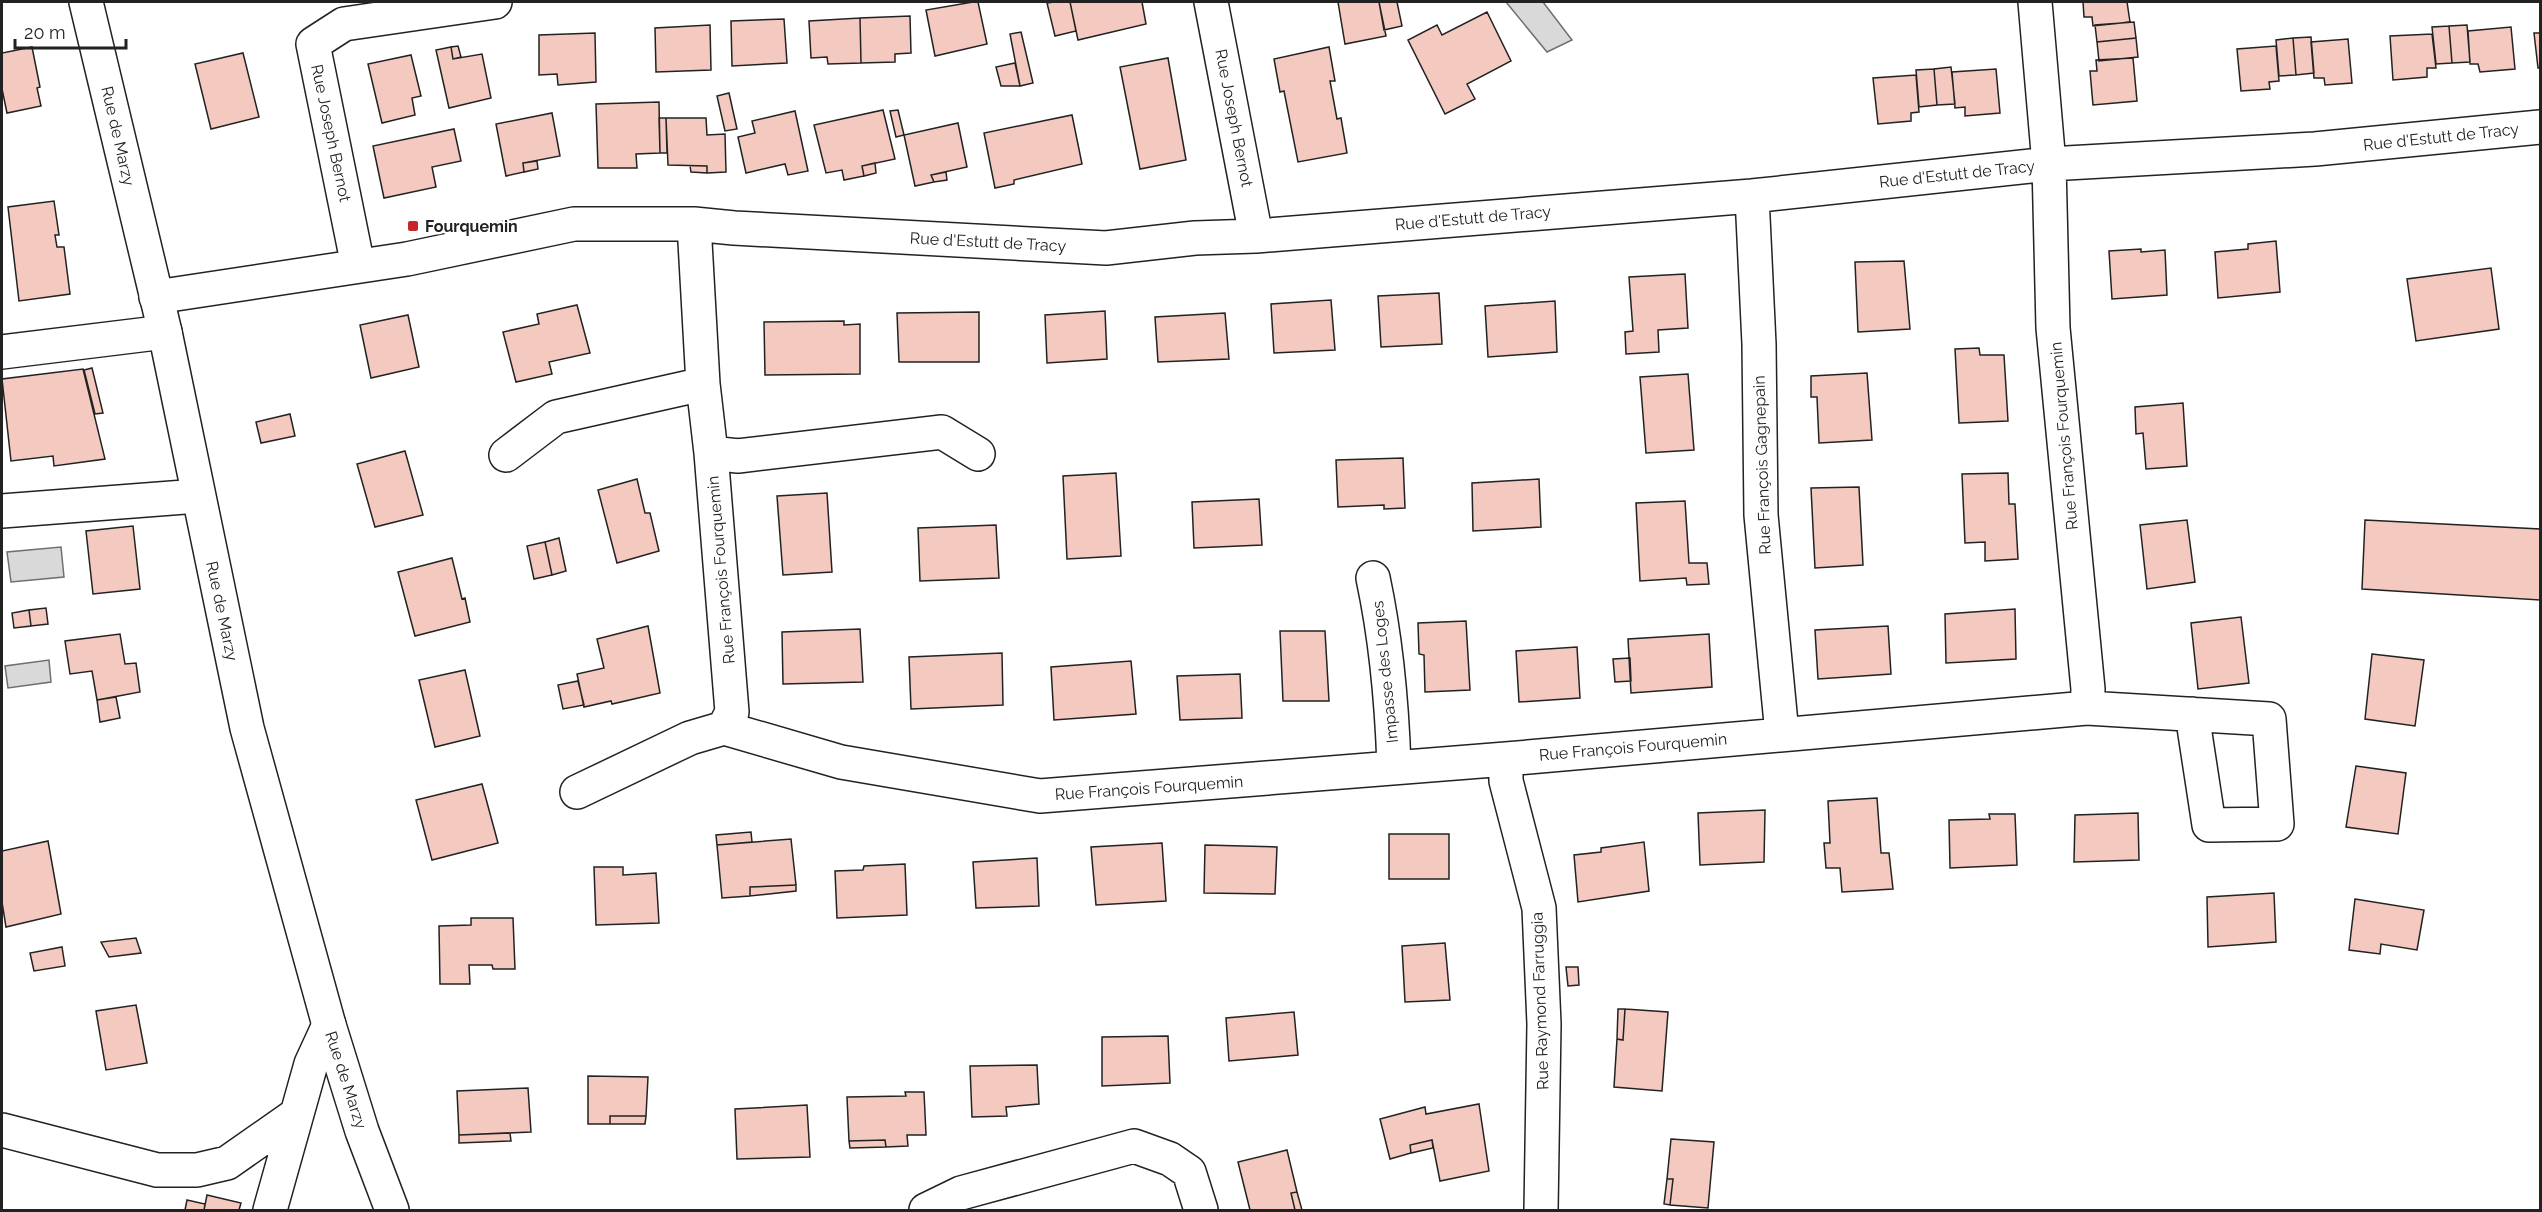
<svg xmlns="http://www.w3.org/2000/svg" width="2542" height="1212" viewBox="0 0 2542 1212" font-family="Raleway,sans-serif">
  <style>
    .water { fill: #d9d9d9; stroke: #6f6f6f; stroke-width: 1.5 }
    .building { fill: #f3c9c0; stroke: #222; stroke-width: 1.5 }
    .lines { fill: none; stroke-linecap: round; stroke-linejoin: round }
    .minor-casing { stroke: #222; stroke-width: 36 }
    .major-casing { stroke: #222; stroke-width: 36 }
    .minor { stroke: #fff; stroke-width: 33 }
    .major { stroke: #fff; stroke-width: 33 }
    .poi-dot { fill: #c62828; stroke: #fff; stroke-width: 2 }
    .labels { text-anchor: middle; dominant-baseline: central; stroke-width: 4.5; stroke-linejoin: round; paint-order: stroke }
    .street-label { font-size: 16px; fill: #222; stroke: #fff }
    .poi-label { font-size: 16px; font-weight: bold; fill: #222; stroke: #fff; text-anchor: start }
  </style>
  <rect width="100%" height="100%" fill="#fff"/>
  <path class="water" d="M1506,2H1543L1572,40L1547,52Z
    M61,547L64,577L11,582L7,552Z
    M49,660L51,682L8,688L5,666Z"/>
  <path class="building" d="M973,2H978L987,44L935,56L926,10Z
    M1054,2H1070L1076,31L1055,36L1047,3Z
    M1070,2H1142L1146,24L1078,40Z
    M1338,2H1379L1386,36L1345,44Z
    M1379,2H1397L1402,26L1384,30Z
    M2083,2H2127L2130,22L2093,26L2092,17H2084Z
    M1487,12L1511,61L1467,84L1475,99L1445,114L1408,40L1437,25L1442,35Z
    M910,16L911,53L895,54V62L861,63L860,18Z
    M860,18L861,63L828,64L827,57L811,58L809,21Z
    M784,19L787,63L732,66L731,21Z
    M2134,22L2136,38L2097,42L2095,25Z
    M710,25L711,70L656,72L655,28Z
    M2467,25L2470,62L2452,63L2449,26Z
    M2449,26L2452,63L2436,64L2432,27Z
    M2511,27L2515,69L2480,72L2478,64H2470L2468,31Z
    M1021,32L1033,83L1020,86L1010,34Z
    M595,33L596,82L558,85L557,74L539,75V35Z
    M2534,33H2540V68H2538Z
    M2432,34L2436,68H2427V77L2393,80L2390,36Z
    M2311,37L2314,73L2296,75L2293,38Z
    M2136,38L2138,57L2099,61L2097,42Z
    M2293,38L2296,75L2279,76L2276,40Z
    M2348,39L2352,83L2325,85L2324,78H2314L2311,42Z
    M458,46L461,57L453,59L451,47Z
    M2276,46L2279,81L2269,82L2270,89L2241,91L2237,49Z
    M32,47L40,87L37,88L41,106L7,113L2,89V53Z
    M451,47L453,59L482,54L491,98L449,108L436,50Z
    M1329,47L1335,81H1330L1337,119L1341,118L1347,153L1298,162L1284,91L1280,92L1274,59Z
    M243,53L259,117L211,129L195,64Z
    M411,55L421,96L412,98L415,115L382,123L368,64Z
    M1168,58L1186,160L1140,169L1120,67Z
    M2133,58L2137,101L2093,105L2090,71H2097L2096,60Z
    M1015,63L1020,86H1001L996,67Z
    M1951,67L1955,104L1937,105L1934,69Z
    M1934,69L1937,105L1919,107L1916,70Z
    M1996,69L2000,113L1965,116V107L1955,108L1952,72Z
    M1916,75L1919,112L1911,113V121L1878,124L1873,78Z
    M729,93L737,129L725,131L717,96Z
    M659,102L660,153L636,154L637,168H598L596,104Z
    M883,110L895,159L862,166L864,176L844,180L842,170L826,173L814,125Z
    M898,110L904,135L896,137L890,111Z
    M795,111L808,171L788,175L785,164L746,173L738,137L755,133L752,121Z
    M552,113L560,156L523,163L524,172L506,176L496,124Z
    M1072,115L1082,164L1014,180V184L995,188L984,133Z
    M659,118H666L667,153H660Z
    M666,118H706L707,135L725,134L726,172L707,173V166L668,165Z
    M958,123L967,167L931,175L934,182L915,186L904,135Z
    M454,129L461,161L432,167L436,187L384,198L373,146Z
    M537,161L538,169L524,172L523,163Z
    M875,163L876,173L864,176L862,166Z
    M690,166H707V173L691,172Z
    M946,172L947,180L934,182L931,175Z
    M54,201L59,235H55L57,247H64L70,294L19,301L8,207Z
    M2276,241L2280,292L2218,298L2215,252L2248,249V244Z
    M2141,249V252L2165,250L2167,295L2112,299L2109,251Z
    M1904,261L1910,329L1858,332L1855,262Z
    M2491,268L2499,329L2416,341L2407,279Z
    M1685,274L1688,328L1658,330L1659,352L1626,354L1625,332L1633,331L1629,277Z
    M1439,293L1442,344L1381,347L1378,296Z
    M1331,300L1335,350L1274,353L1271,304Z
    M1555,301L1557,352L1488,357L1485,306Z
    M577,305L590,353L549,362L552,374L516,382L503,332L539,324L537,314Z
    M1105,311L1107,359L1047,363L1045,315Z
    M979,312V362H899L897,313Z
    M1225,313L1229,359L1158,362L1155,317Z
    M408,315L419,367L371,378L360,325Z
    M844,321V325L860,324V374L765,375L764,322Z
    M1979,348L1980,355H2004L2008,421L1959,423L1955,349Z
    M92,368L103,413L95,414L84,370Z
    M83,369L105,459L54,466L53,456L11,461L2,379Z
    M1867,373L1872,440L1819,443L1817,397H1811V376Z
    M1688,374L1694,450L1646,453L1640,377Z
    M2183,403L2187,466L2146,469L2143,433L2136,434L2135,407Z
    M290,414L295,436L261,443L256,422Z
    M405,451L423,515L375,527L357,464Z
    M1403,458L1405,508L1384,509V505L1338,507L1336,460Z
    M1116,473L1121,556L1067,559L1063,476Z
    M2008,473L2009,504H2015L2018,559L1985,561V542L1965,543L1962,474Z
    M637,479L645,513H650L659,551L617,563L598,490Z
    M1539,479L1541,527L1473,531L1472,483Z
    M1859,487L1863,565L1815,568L1811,488Z
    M827,493L832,572L783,575L777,496Z
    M1259,499L1262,545L1194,548L1192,502Z
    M1685,501L1689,563H1707L1709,584L1687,585L1686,578L1640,581L1636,503Z
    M2187,520L2195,582L2147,589L2140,525Z
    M2365,520L2540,529V600L2362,589Z
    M996,525L999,578L920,581L918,528Z
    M133,526L140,589L93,594L86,531Z
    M559,538L566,571L552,575L545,542Z
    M545,542L552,575L534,579L527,546Z
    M452,558L462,599L465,598L470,622L415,636L398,572Z
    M46,608L48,624L31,626L29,610Z
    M2015,609L2016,659L1946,663L1945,614Z
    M29,610L31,626L14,628L12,613Z
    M2241,617L2249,683L2198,689L2191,623Z
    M1466,621L1470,690L1425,692L1424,655L1419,654L1418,623Z
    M648,626L660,693L612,704L611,701L584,707L577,674L604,668L597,639Z
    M1888,626L1891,674L1818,679L1815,630Z
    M860,629L863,682L783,684L782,632Z
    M1280,631H1325L1329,701H1283Z
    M120,634L125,664L136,663L140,692L97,700L92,671L70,674L65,641Z
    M1709,634L1712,687L1631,693L1628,639Z
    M1577,647L1580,698L1519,702L1516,651Z
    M1002,653L1003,705L911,709L909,657Z
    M2372,654L2424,660L2415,726L2365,719Z
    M1630,658L1631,681L1615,682L1613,659Z
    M1131,661L1136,714L1054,720L1051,667Z
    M465,670L480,736L435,747L419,680Z
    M1240,674L1242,718L1180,720L1177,676Z
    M578,681L584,705L563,709L558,685Z
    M116,697L120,718L100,722L97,700Z
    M2356,766L2406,773L2398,834L2346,827Z
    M482,784L498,843L432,860L416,800Z
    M1877,798L1881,853H1889L1893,889L1842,892L1840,868H1826L1824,843H1830L1828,801Z
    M1765,810L1764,862L1700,865L1698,813Z
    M2138,813L2139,860L2074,862L2075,815Z
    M1989,814H2015L2017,865L1950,868L1949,820L1990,819Z
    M751,832L752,842L717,845L716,835Z
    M1389,834H1449V879H1389Z
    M791,839L796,885L750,887V896L722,898L717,845Z
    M48,841L61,914L6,927L2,902V851Z
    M1644,842L1649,891L1578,902L1574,855L1601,852V848Z
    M1162,843L1166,901L1096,905L1091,847Z
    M1205,845L1277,847L1275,894L1204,893Z
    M1037,858L1039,906L976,908L973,862Z
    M905,864L907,915L837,918L835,871L863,870L864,866Z
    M594,867H623V875L656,873L659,923L596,925Z
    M796,885V891L750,896V887Z
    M2274,893L2276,942L2208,947L2207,897Z
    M2355,899L2424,910L2417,950L2381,944L2380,954L2349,950Z
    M471,918H513L515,969H493L492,965H469L470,984H440L439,926L471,925Z
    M136,938L141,953L109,957L101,942Z
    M1445,943L1450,1000L1405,1002L1402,946Z
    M62,947L65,966L34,971L30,953Z
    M1566,967H1578L1579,985L1568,986Z
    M136,1005L147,1063L106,1070L96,1011Z
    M1618,1009H1625L1623,1040L1617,1039Z
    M1625,1009L1668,1012L1662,1091L1614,1087L1617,1039L1623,1040Z
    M1294,1012L1298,1055L1229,1061L1226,1018Z
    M1168,1036L1170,1083L1102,1086V1037Z
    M1037,1065L1039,1104L1006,1107L1007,1116L972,1117L970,1066Z
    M588,1076L648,1077L646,1116H610V1124H588Z
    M528,1088L531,1132L459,1135L457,1091Z
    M905,1092H924L926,1135H907L908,1146L886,1147L885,1140L849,1141L847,1097L906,1096Z
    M1479,1104L1489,1171L1440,1181L1432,1140L1410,1145L1411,1153L1390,1159L1380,1119L1425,1107L1426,1114Z
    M807,1105L810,1157L737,1159L735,1109Z
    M610,1116H646L645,1124H610Z
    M510,1133L511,1141L459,1143V1135Z
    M1671,1139L1714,1142L1708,1208L1670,1205L1673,1179H1667Z
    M885,1140L886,1147L850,1148L849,1141Z
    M1432,1140L1433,1148L1411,1153L1410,1145Z
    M1287,1150L1297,1192L1291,1193L1295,1210H1250L1238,1162Z
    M1667,1179H1673L1670,1205L1664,1204Z
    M1297,1192L1302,1210H1295L1291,1193Z
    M207,1195L241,1203L239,1210H204Z
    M187,1200L205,1204L204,1210H185Z"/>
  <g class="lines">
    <g class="minor-casing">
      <path id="minor" d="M1211,2L1256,236
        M2035,2L2049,164L2053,328L2088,689L2087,708
        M1752,196L1759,344L1761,515L1782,734
        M694,224L703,384L711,453L732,712L724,728L841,762L1040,796L1506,759L2087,708L2269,719L2277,824L2209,825L2192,714
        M358,266L313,44L344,24L495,2
        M156,297L407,259L574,224H694L734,228L1106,248L1195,238L1256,236L1752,196L2049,164L2315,149L2540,127
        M2,352L165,332
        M711,453L738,456L942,432L978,454
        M506,455L556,417L703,384
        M2,511L198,496
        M1373,578C1386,639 1392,704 1394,767
        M1506,759V781L1539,908L1544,1024L1541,1210
        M577,792L690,738L724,728
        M2,1130L157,1170H197L227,1163L297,1114
        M270,1210L311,1064L329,1025
        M926,1210L961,1193L1134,1146L1170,1159L1189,1172L1201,1210"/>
    </g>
    <g class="major-casing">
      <path id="major" d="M86,2L165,332L247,728L329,1025L362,1131L392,1210"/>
    </g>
    <use href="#minor" class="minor"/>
    <use href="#major" class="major"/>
  </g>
  <rect class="poi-dot" x="407" y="220" width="12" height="12" rx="3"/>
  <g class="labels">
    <g class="street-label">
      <text transform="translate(1234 118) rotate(79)">Rue Joseph Bernot</text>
      <text transform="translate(331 133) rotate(78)">Rue Joseph Bernot</text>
      <text transform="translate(118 136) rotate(77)">Rue de Marzy</text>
      <text transform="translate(2441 137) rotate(-6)">Rue d'Estutt de Tracy</text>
      <text transform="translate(1957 174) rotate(-6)">Rue d'Estutt de Tracy</text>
      <text transform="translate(1473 218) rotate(-5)">Rue d'Estutt de Tracy</text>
      <text transform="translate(988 242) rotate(3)">Rue d'Estutt de Tracy</text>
      <text transform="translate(2064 436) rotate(-95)">Rue François Fourquemin</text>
      <text transform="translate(1762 465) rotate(-92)">Rue François Gagnepain</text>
      <text transform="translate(721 570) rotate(-95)">Rue François Fourquemin</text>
      <text transform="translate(222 611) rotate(78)">Rue de Marzy</text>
      <text transform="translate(1385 672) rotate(-96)">Impasse des Loges</text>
      <text transform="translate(1633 747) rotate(-5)">Rue François Fourquemin</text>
      <text transform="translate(1149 788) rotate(-4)">Rue François Fourquemin</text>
      <text transform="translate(1540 1001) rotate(-92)">Rue Raymond Farruggia</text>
      <text transform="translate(346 1080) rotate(72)">Rue de Marzy</text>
    </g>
    <g class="poi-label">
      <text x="425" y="226">Fourquemin</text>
    </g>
  </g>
  <rect width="2542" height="1212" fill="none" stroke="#222222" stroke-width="6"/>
  <path d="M15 39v9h111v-9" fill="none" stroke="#222222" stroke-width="3"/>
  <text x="24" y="39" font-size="18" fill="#222222" stroke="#ffffff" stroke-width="4.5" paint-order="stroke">20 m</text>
</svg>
